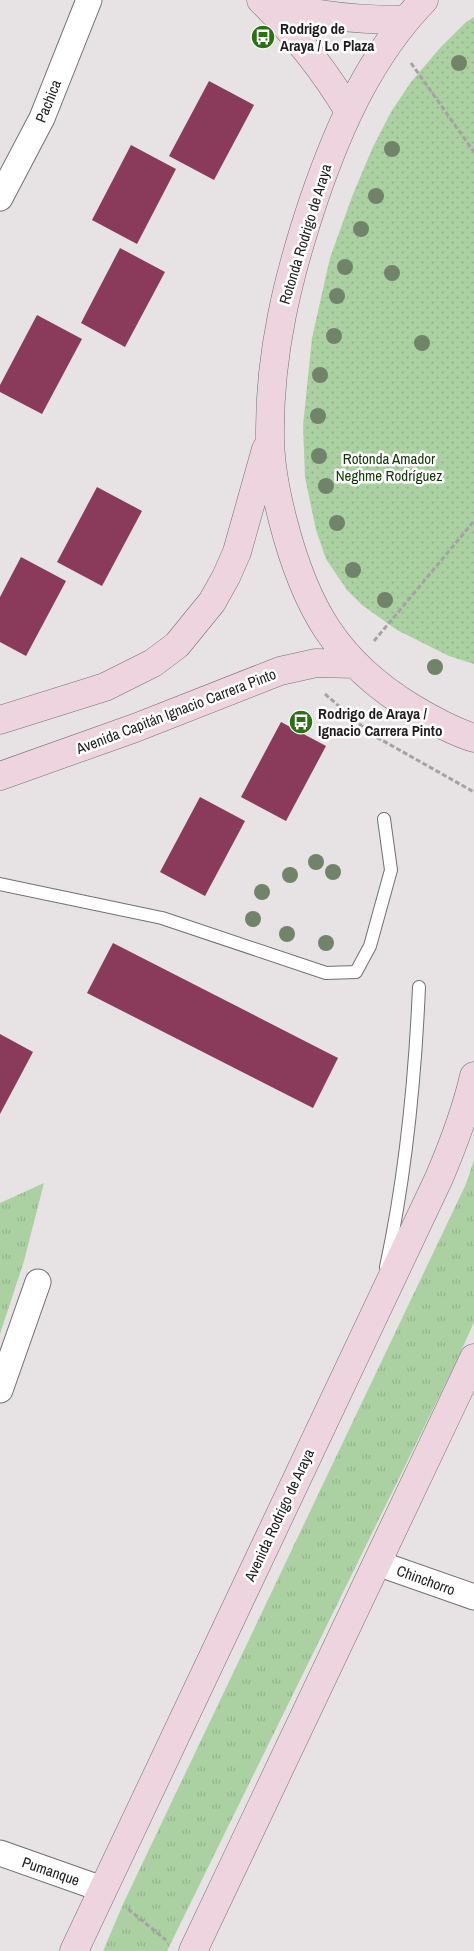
<svg xmlns="http://www.w3.org/2000/svg" width="474" height="1951" viewBox="0 0 474 1951" font-family="'Archivo Narrow',sans-serif">
  <style>
    .grass { fill: url(#grass-tufts) }
    .park { fill: url(#park-dots) }
    .building { fill: #8a3b5c }
    .lines { fill: none; stroke-linecap: round; stroke-linejoin: round }
    .lane-casing { stroke: #747071; stroke-width: 14 }
    .street-casing { stroke: #747071; stroke-width: 27 }
    .secondary-casing { stroke: #747071; stroke-width: 29 }
    .path { stroke: #a6a2a3; stroke-width: 3; stroke-dasharray: 5 2.5; stroke-linecap: butt }
    .lane { stroke: #fff; stroke-width: 12 }
    .street { stroke: #fff; stroke-width: 25 }
    .secondary { stroke: #eed4de; stroke-width: 28 }
    .tree { fill: #718469 }
    .labels { text-anchor: middle; dominant-baseline: central; stroke-width: 5; stroke-linejoin: round; paint-order: stroke }
    .poi-label { font-size: 15px; font-weight: bold; fill: #1f1d1d; stroke: #fff; text-anchor: start }
    .street-label { font-size: 15px; fill: #1f1d1d; stroke: #fff }
    .park-label { font-size: 15px; fill: #113706; stroke: #fff }
  </style>
  <defs>
    <pattern id="grass-tufts" width="24" height="20" patternUnits="userSpaceOnUse" patternTransform="scale(1.25)"><rect width="24" height="20" fill="#abd1a2"/><path d="M3 7l-1-3M5 7V3M7 7l1-3M15 17l-1-3M17 17v-4M19 17l1-3" fill="none" stroke="#93b38b"/></pattern>
    <pattern id="park-dots" width="8" height="8" patternUnits="userSpaceOnUse" patternTransform="scale(1.25)"><rect width="8" height="8" fill="#abd1a2"/><path d="M2 2h.1M6 6h.1" fill="none" stroke="#93b38b" stroke-width="1.8" stroke-linecap="round"/></pattern>
  </defs>
  <rect width="100%" height="100%" fill="#e7e2e3"/>
  <path class="grass" d="M474,1160V1322L459,1356L167,1951H103L124,1902L466,1184Z
    M44,1183L24,1261L0,1334V1203Z"/>
  <path class="park" d="M474,17V664L449,656L397,630L362,605L347,590L326,559L316,530L305,477L303,426L312,338L330,258L353,194L373,147L391,112L411,82L440,48L466,22Z"/>
  <path class="building" d="M209,81L254,105L214,180L169,156Z
    M131,145L176,169L137,244L92,220Z
    M120,248L165,272L125,347L81,323Z
    M37,315L82,339L42,414L0,392V385Z
    M97,487L142,511L102,586L57,562Z
    M21,557L66,581L26,656L0,642V597Z
    M281,722L326,746L286,821L241,797Z
    M200,797L245,821L205,896L160,872Z
    M113,943L338,1058L313,1108L87,993Z
    M0,1034L33,1052L0,1114Z"/>
  <g class="lines">
    <g class="lane-casing">
      <path id="lane" d="M0,884L162,918L326,973L356,972L370,946L391,870L384,819
        M386,1267C406,1174 415,1081 419,987"/>
    </g>
    <g class="street-casing">
      <path id="street" d="M0,198L42,118L89,0
        M0,1390L38,1282
        M377,1563L474,1597
        M0,1853L102,1889"/>
    </g>
    <g class="secondary-casing">
      <path id="secondary" d="M261,0C308,16 356,20 405,20
        M424,0C370,56 339,126 314,199C288,276 269,354 270,436C270,464 276,494 283,521C305,606 335,661 412,708C432,720 452,731 474,738
        M263,2C296,35 324,70 348,110
        M0,720L105,687L153,663L177,645L212,602L226,577L237,552L266,449
        M0,776L135,728L280,671L316,663L355,664
        M74,1951L439,1178C453,1145 466,1111 474,1076
        M193,1951L474,1358"/>
    </g>
    <path class="path" d="M411,63L474,152
      M374,641L474,521
      M325,694L371,734L474,792
      M128,1909L166,1940"/>
    <use href="#lane" class="lane"/>
    <use href="#street" class="street"/>
    <use href="#secondary" class="secondary"/>
  </g>
  <g class="tree">
    <circle cx="459" cy="63" r="8"/>
    <circle cx="392" cy="149" r="8"/>
    <circle cx="376" cy="196" r="8"/>
    <circle cx="361" cy="229" r="8"/>
    <circle cx="345" cy="267" r="8"/>
    <circle cx="392" cy="273" r="8"/>
    <circle cx="337" cy="296" r="8"/>
    <circle cx="334" cy="336" r="8"/>
    <circle cx="422" cy="343" r="8"/>
    <circle cx="320" cy="375" r="8"/>
    <circle cx="318" cy="416" r="8"/>
    <circle cx="319" cy="456" r="8"/>
    <circle cx="326" cy="486" r="8"/>
    <circle cx="337" cy="523" r="8"/>
    <circle cx="353" cy="570" r="8"/>
    <circle cx="385" cy="600" r="8"/>
    <circle cx="435" cy="667" r="8"/>
    <circle cx="316" cy="862" r="8"/>
    <circle cx="333" cy="872" r="8"/>
    <circle cx="290" cy="875" r="8"/>
    <circle cx="262" cy="892" r="8"/>
    <circle cx="253" cy="919" r="8"/>
    <circle cx="287" cy="934" r="8"/>
    <circle cx="326" cy="943" r="8"/>
  </g>
  <defs>
    <g id="bus-disc" transform="scale(1.25)"><circle r="9.5" fill="#297113" stroke="#fff"/><path d="M-5-6H5V4H4V6H2V4H-2V6H-4V4H-5ZM-3.5-4V0h7V-4ZM-3.5 1.2v1.5H-2V1.2ZM2 1.2v1.5H3.5V1.2Z" fill="#fff"/></g>
  </defs>
  <g fill-rule="evenodd">
    <use href="#bus-disc" x="263" y="37"/>
    <use href="#bus-disc" x="301" y="722"/>
  </g>
  <g class="labels">
    <g class="poi-label">
      <text x="280" y="28">Rodrigo de<tspan x="280" dy="17">Araya / Lo Plaza</tspan></text>
      <text x="318" y="713">Rodrigo de Araya /<tspan x="318" dy="17">Ignacio Carrera Pinto</tspan></text>
    </g>
    <g class="street-label">
      <text transform="translate(48 101) rotate(-68)">Pachica</text>
      <text transform="translate(305 234) rotate(-73)">Rotonda Rodrigo de Araya</text>
      <text transform="translate(176 711) rotate(-21)">Avenida Capitán Ignacio Carrera Pinto</text>
      <text transform="translate(279 1515) rotate(-65)">Avenida Rodrigo de Araya</text>
      <text transform="translate(426 1580) rotate(20)">Chinchorro</text>
      <text transform="translate(51 1871) rotate(19)">Pumanque</text>
    </g>
    <g class="park-label">
      <text x="389" y="458">Rotonda Amador<tspan x="389" dy="17">Neghme Rodríguez</tspan></text>
    </g>
  </g>
</svg>
